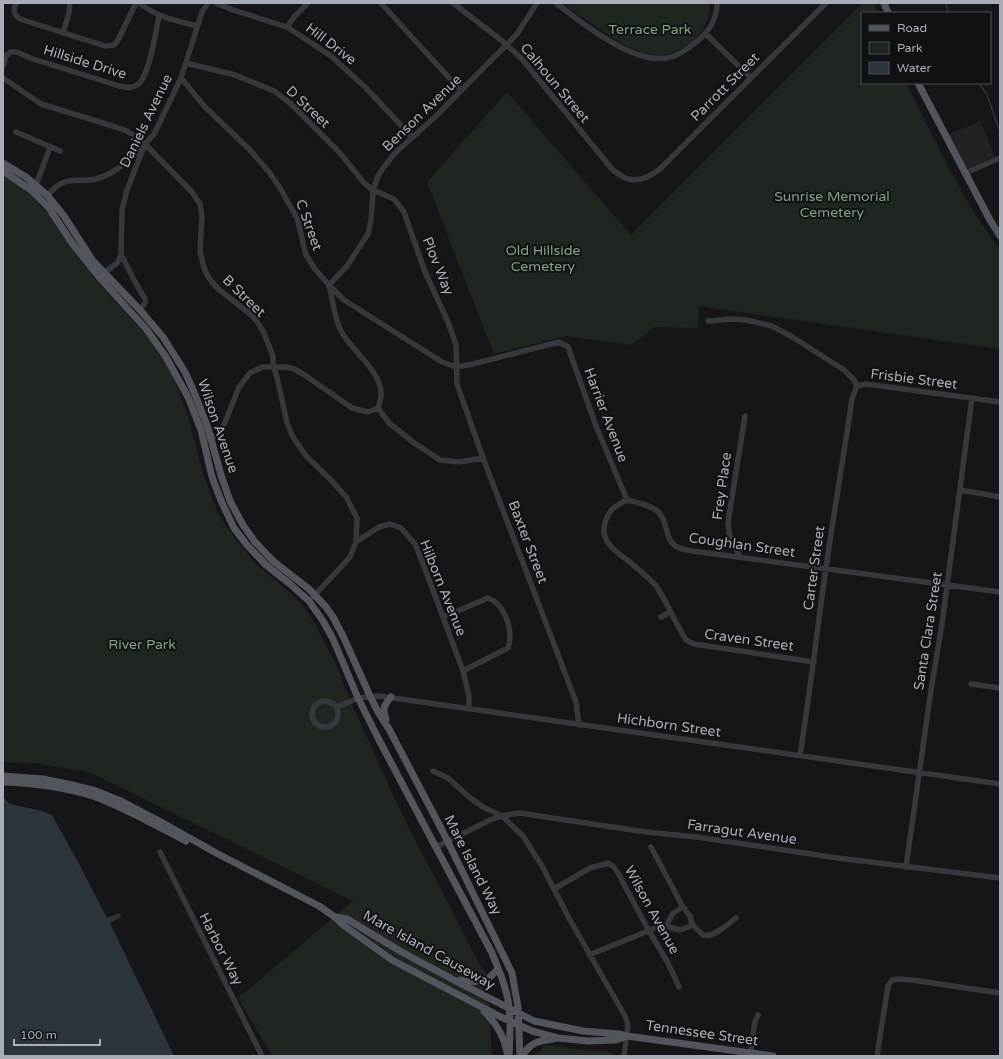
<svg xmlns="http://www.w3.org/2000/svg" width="1003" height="1059" viewBox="0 0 1003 1059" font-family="'Varela Round',sans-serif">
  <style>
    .built { fill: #222225 }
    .green { fill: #1e261f }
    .water { fill: #2c353c }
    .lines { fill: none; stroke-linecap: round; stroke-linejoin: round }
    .stream { stroke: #2c353c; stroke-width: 1.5 }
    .minor { stroke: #37383d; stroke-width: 5.5 }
    .major { stroke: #53555c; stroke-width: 7 }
    .labels { text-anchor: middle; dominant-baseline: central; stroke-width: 4; stroke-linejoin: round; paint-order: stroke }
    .park-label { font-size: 14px; fill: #7fa381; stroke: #111113 }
    .street-label { font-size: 14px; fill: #a8adb8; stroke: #111113 }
  </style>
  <rect width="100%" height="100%" fill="#161618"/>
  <path class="built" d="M980,121L995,157L965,169L947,135Z"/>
  <path class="green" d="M562,3H710C710,20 702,35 688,45C656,67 627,48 600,29C587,20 574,12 562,3Z
    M863,3H874L878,13H862V83H906L951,172L973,211L1000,251V349L699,306L697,328L655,327L631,345L566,336L494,354L427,182L507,92L631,235Z
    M3,175L17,183L34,199L55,221L74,251L99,284L149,338L170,369L187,413L204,477L218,514L238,543L257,565L280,584L301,603L313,620L336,664L345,689L398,806L481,967L487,974L492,1056H272L238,998L353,901L89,772L36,763L3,762Z
    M544,1045L564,1047L579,1050L610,1052L614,1056H529C536,1053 541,1053 544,1045Z"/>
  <path class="water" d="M3,797L10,804L42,811L52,815L77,860L107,918L119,913L121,917L110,923L174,1056H3Z"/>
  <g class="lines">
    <path class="stream" d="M946,3L948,13
      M979,83L987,95L1000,132"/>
    <path class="minor" d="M16,3C13,11 13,14 20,19L105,46L114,45L118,40L136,3
      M140,3C156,17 177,21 197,26
      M216,3L233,10L287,27L331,56L366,88L412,137
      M381,3L461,91
      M453,3L501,40L522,59L612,169C616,172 619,175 623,177C636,184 649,177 660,169L826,3
      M556,3C582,23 632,64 667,58C678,56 688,49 696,42C709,32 717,19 717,3
      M287,27L295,16L308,3
      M63,33L69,13L70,3
      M706,34L751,78
      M186,63L235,75L274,91L290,103L340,153L364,183L373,190L394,199L404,212L425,272L448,322L456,345L457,384L483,458L576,702L579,725
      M3,66L6,56L10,52H17L30,58L119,86C125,87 131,89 137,85C149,79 156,30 159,16
      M3,78L41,104L116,127L127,131L145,144L192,192L200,204L202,216L200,251L204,268L209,278L217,288L250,314L256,320L263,331L273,356V366L277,377L287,423L293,437L306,456L332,481L346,497L357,518L356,542L350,557L313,597
      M181,78L205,107L250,150L269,172L280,188L297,218L306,255L315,269L329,285L344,300L442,362L456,367
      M16,132L60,151
      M965,173L1000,158
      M36,185L50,147
      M47,195C52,191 56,186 62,183C72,178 85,182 96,179C115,174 129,160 142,147
      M121,254L134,280L145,299V303L140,310
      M102,275L118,262L121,254L122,210L127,190L145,144L154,134L181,78L202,12L208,3
      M329,285L347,266L368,234L371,220L373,190L378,176L384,167L394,154L435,117L517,34L537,3
      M708,321L733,319L746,320L772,326L794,338L844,370L854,380L857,386
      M456,367L473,364L559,342L568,347L596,426L627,500
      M857,386L866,384L1000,402
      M378,408L389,423L413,442L440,460L459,462L483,458
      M207,438L220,435L239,387L250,373L262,367H286L294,369L303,374L352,408L368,412L378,408C379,403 382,398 381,393C381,371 351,350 341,331C334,317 333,300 329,286
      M961,490L1000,497
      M356,542L379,527L390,524L401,528L415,544L427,574L463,671L469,696V709
      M740,557L729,533L728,522L745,416
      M443,617L488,598C505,604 514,632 508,648L463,671
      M661,617L670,612
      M814,662L694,644L686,640C675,623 667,601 656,586C649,578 639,570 631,563C618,553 599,542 605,523C609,509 615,506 627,500C637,502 648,505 656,510C669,519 664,541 677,547C681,549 687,550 692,551L1000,592
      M971,684L1000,688
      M312 714a13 13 0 1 1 26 0a13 13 0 1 1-26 0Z
      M337,707L358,698L379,696L1000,784
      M800,755C810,693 817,630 826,568C834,511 844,455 852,399L857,386
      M433,771L448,778L469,797L483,807L502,816L523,836L542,866L570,920L625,1016L628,1025L624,1056
      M436,847L490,820L502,816L519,813L646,832L697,837L838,858L1000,878
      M651,847L683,907L690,916L692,924
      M160,852L262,1056
      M906,867L931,690L942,624L972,398
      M554,889L590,868L608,863L613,866L618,873L649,931L668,963L679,987
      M692,924C695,927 699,932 703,935C712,939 729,923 736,918
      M666,926L673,913L683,907
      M589,955L658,927L666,926L680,930L691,926L692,924
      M750,1056L755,1021L758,1015
      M877,1056L888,986L892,980L899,979L912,980L1000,993"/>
    <path class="major" d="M884,3L888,13
      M918,83L990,220L1000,236
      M3,163L26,177L47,195L64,216L93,261L140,310L163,337L185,372L194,392L208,428L221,475L230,501L243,525L255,542L273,561L309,589L326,607L333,617L343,636L370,696L378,712L389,729L443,832L512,973L518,1007L520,1056
      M3,171L31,190L49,208L72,243L99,277L147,330L166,357L188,397L201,430L212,477L222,503L234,528L247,545L266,565L290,584L309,601L323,621L333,639L358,698L379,740L492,953C496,964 502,976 505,988C512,1010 510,1033 509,1056
      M386,719C382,709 384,705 391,697
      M3,776L43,779L72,785L96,791L121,801L161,822L218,854L319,906L335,917L343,925L392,960L499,1016L532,1031L558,1038L588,1041L616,1040L627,1036
      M3,782C33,783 64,787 93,796C126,808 156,826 186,841
      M336,917L347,919L400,951L452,979L534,1021L583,1031L619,1034L627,1036L773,1056
      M460,980L469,982L487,980L498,969
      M484,1011C496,1023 504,1036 507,1052
      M522,1056C531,1042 538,1041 554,1039"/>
  </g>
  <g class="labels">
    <g class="park-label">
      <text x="650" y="29">Terrace Park</text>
      <text x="832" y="196">Sunrise Memorial<tspan x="832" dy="16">Cemetery</tspan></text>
      <text x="543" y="250">Old Hillside<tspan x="543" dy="16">Cemetery</tspan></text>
      <text x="142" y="644">River Park</text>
    </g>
    <g class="street-label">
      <text transform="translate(331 44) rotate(37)">Hill Drive</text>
      <text transform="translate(85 62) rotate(17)">Hillside Drive</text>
      <text transform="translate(555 83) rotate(50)">Calhoun Street</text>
      <text transform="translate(725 87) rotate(-45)">Parrott Street</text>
      <text transform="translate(308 107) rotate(43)">D Street</text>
      <text transform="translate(422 113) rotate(-44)">Benson Avenue</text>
      <text transform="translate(146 121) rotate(-64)">Daniels Avenue</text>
      <text transform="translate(309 225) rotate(70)">C Street</text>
      <text transform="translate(438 266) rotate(68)">Plov Way</text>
      <text transform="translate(244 296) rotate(44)">B Street</text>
      <text transform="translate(914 379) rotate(7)">Frisbie Street</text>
      <text transform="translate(606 415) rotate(69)">Harrier Avenue</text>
      <text transform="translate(218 426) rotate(71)">Wilson Avenue</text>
      <text transform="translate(722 486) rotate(-82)">Frey Place</text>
      <text transform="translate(528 542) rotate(69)">Baxter Street</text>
      <text transform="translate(742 545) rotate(8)">Coughlan Street</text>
      <text transform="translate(814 568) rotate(-82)">Carter Street</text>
      <text transform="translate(443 588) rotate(68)">Hilborn Avenue</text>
      <text transform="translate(928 631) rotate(-81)">Santa Clara Street</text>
      <text transform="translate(749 640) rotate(8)">Craven Street</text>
      <text transform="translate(669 725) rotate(8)">Hichborn Street</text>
      <text transform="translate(742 832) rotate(8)">Farragut Avenue</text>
      <text transform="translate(473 865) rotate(63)">Mare Island Way</text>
      <text transform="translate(652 910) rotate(61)">Wilson Avenue</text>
      <text transform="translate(221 949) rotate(63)">Harbor Way</text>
      <text transform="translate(429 950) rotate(29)">Mare Island Causeway</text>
      <text transform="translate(702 1033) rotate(8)">Tennessee Street</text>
    </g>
  </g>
  <rect width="1003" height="1059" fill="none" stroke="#a8adb8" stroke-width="8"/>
  <rect x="861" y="12" width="130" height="72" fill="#111113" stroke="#4d4f55"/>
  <rect x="869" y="25" width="20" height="6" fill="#53555c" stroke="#4d4f55"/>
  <text x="897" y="32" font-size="12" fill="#a8adb8">Road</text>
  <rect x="869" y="42" width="20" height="12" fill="#1e261f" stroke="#4d4f55"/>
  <text x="897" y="52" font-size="12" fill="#a8adb8">Park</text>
  <rect x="869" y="62" width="20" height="12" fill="#2c353c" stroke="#4d4f55"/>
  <text x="897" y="72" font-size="12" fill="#a8adb8">Water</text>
  <path d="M14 1039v6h86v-6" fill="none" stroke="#a8adb8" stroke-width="2"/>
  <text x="20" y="1039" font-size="12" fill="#a8adb8" stroke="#111113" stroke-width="3" paint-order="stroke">100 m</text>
</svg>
